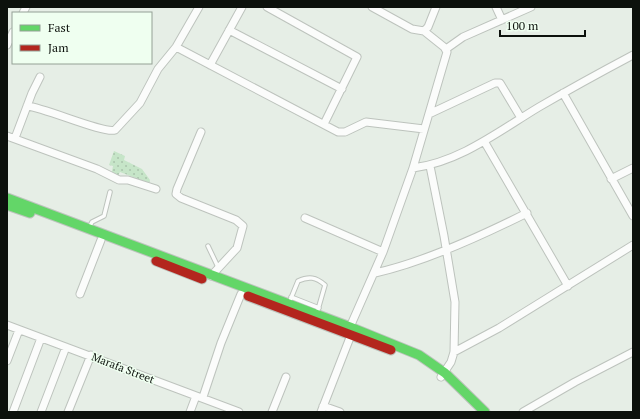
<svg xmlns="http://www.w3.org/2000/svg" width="640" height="419" viewBox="0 0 640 419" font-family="'PT Serif',serif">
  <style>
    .grass { fill: url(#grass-dots) }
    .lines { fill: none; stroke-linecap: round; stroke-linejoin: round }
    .lane-casing { stroke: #bdc3bd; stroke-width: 5.5 }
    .street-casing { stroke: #bdc3bd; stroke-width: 9 }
    .fast-casing { stroke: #bdc3bd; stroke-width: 11 }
    .jam-casing { stroke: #bdc3bd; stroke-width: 11 }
    .lane { stroke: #fbfcfb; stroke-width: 3.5 }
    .street { stroke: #fbfcfb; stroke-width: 7 }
    .fast { stroke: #63d668; stroke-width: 9 }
    .jam { stroke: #b3261e; stroke-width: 9 }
    .labels { text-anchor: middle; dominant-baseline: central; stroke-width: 3; stroke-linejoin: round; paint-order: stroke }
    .street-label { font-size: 11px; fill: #0c110c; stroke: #effff0 }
  </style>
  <defs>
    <pattern id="grass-dots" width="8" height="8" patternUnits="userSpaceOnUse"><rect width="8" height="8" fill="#c6e5c8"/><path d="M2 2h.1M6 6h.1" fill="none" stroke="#a9c3ab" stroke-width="1.8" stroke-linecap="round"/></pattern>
  </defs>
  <rect width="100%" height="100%" fill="#e6eee6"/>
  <path class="grass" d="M114,151L125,156L124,160L142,169L150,180L149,183L120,172L117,178L111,176L113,166L109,165Z"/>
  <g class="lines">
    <g class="lane-casing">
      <path id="lane" d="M89,228L92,222L104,216L110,192
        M208,246L218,267
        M291,297L319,308
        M289,303L298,281C309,276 316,277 325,285L317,313"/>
    </g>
    <g class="street-casing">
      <path id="street" d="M267,7L357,57L324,124
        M496,7L502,20
        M23,13L26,7
        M229,30L342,89
        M424,31L428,27L436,7
        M7,45L13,32
        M176,47L338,132H345L366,122L424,129
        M446,49L463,37L531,7
        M210,65L242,7
        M563,93L633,216
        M27,106C46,108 104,134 115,130L140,103L158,69L176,47L199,7
        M429,114L495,83H500L521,118
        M201,132L177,189L176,194L181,198L236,220L243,226L237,248L211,276
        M7,136L97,169L119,180H128L156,189
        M15,138L32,93L40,77
        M484,141L568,286
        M430,166L444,236L455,302L454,352L451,362L441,377
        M413,168C460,162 499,131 539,107C570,89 601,72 633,55
        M611,179L633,168
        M305,218L383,252
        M375,273C425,262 481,236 527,213
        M80,294L101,240
        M7,325L239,412
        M350,327L383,252L413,168L447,52L444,47L424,31L412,29L372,7
        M454,352L499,328L633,245
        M7,361L19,330
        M203,397L221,343L241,294
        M323,406L340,412
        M13,412L41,338
        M41,412L66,347
        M68,412L91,355
        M190,412L196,396
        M272,412L286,377
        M321,412L351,335
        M523,412L575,382L633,352"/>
    </g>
    <g class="fast-casing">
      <path id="fast" d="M7,198L350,327L419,355L445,373L485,412
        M7,205L30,213"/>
    </g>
    <g class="jam-casing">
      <path id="jam" d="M156,261L202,279
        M248,296L391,350"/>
    </g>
    <use href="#lane" class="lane"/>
    <use href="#street" class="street"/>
    <use href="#fast" class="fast"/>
    <use href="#jam" class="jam"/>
  </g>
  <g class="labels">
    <g class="street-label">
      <text transform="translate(123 368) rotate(21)">Marafa Street</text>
    </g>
  </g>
  <rect width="640" height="419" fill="none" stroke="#0c110c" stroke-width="16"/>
  <rect x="12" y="12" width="140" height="52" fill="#effff0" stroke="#94a095"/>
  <rect x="20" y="25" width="20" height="6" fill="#63d668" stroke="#94a095"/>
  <text x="48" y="32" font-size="12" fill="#0c110c">Fast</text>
  <rect x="20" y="45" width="20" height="6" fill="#b3261e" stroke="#94a095"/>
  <text x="48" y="52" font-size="12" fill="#0c110c">Jam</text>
  <path d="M500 30v6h85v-6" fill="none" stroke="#0c110c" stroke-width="2"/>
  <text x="506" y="30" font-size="12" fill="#0c110c" stroke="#effff0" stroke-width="3" paint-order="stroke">100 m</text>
</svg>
